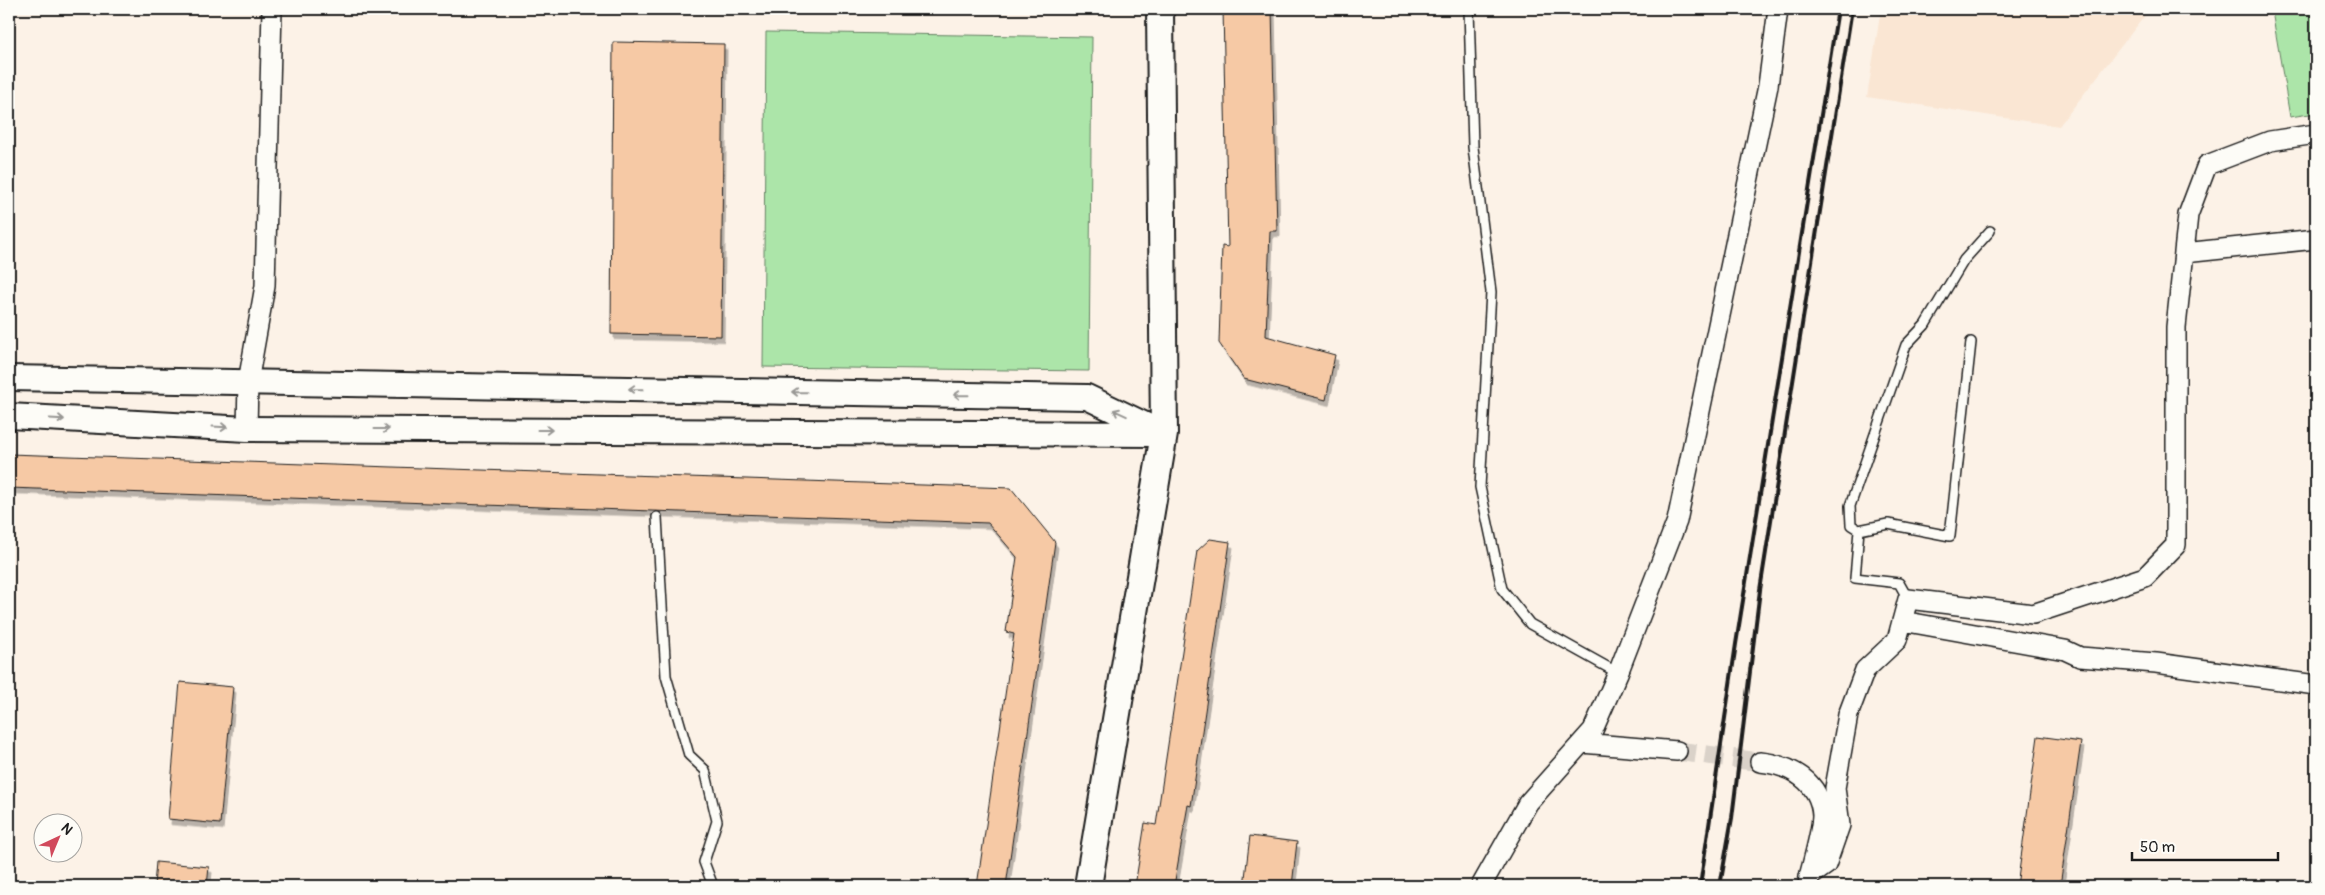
<svg xmlns="http://www.w3.org/2000/svg" width="2325" height="895" viewBox="0 0 2325 895" font-family="Pangolin,sans-serif">
  <style>
    .built { fill: #fae6d3 }
    .green { fill: #ace5a9; stroke: #648062 }
    .building { fill: #f6c9a5; stroke: #1c1c1c; filter: url(#shadow) }
    .lines { fill: none; stroke-linecap: round; stroke-linejoin: round }
    .minor-tunnel { stroke: #dad2c9; stroke-width: 19; stroke-dasharray: 19 9; stroke-linecap: butt }
    .service-casing { stroke: #1c1c1c; stroke-width: 12 }
    .minor-casing { stroke: #1c1c1c; stroke-width: 22 }
    .tertiary-casing { stroke: #1c1c1c; stroke-width: 28 }
    .secondary-casing { stroke: #1c1c1c; stroke-width: 30 }
    .service { stroke: #fdfcf7; stroke-width: 9 }
    .minor { stroke: #fdfcf7; stroke-width: 19 }
    .tertiary { stroke: #fdfcf7; stroke-width: 24 }
    .secondary { stroke: #fdfcf7; stroke-width: 26 }
    .rail { stroke: #1c1c1c; stroke-width: 4 }
    .oneway { stroke: #989794 }
  </style>
  <defs>
    <filter id="shadow"><feDropShadow dx="3" dy="5.5" stdDeviation="0" flood-color="#0004"/></filter>
  </defs>
  <rect width="100%" height="100%" fill="#fcf2e7"/>
  <filter id="ink" filterUnits="userSpaceOnUse"><feTurbulence type="fractalNoise" baseFrequency=".02" numOctaves="2"/><feDisplacementMap in="SourceGraphic" scale="10" xChannelSelector="R" yChannelSelector="G"/><feConvolveMatrix kernelMatrix="1 2 1 2 8 2 1 2 1" color-interpolation-filters="sRGB"/></filter>
  <g filter="url(#ink)">
    <path class="built" d="M1881,9H2150L2059,126L1867,97Z"/>
    <path class="green" d="M2287,9H2316V113L2290,117L2272,11Z
      M766,32L1092,37L1089,371L763,367Z"/>
    <path class="building" d="M1223,9H1272L1277,231H1270L1266,336L1335,355L1326,400L1244,379L1219,343L1222,246L1228,247Z
      M613,42L724,44L721,336L611,334Z
      M9,454L1011,488L1055,542L1006,886H977L1014,634L1006,632L1017,557L988,523L9,488Z
      M1210,539L1230,542L1191,806L1188,805L1174,886H1135L1145,823L1156,825L1197,551Z
      M180,682L233,687L220,824L168,819Z
      M2038,736L2081,742L2060,886H2017Z
      M1250,836L1297,842L1292,886H1244Z
      M156,862L209,867L207,886H154Z"/>
    <g class="lines">
      <path class="minor-tunnel" d="M1677,751L1760,762"/>
      <g class="service-casing">
        <path id="service" d="M1469,9L1473,147L1491,292L1480,487L1502,589L1530,624L1618,673
          M657,517L666,676L689,755L705,770L717,821L704,862L713,886
          M1859,530L1851,525L1850,506L1906,345L1925,325L1964,260L1990,231
          M1908,599L1899,583L1855,578L1859,530L1888,524L1950,536L1971,342"/>
      </g>
      <g class="minor-casing">
        <path id="minor" d="M2184,253L2316,239
          M247,429L248,382L265,286L272,9
          M1902,621L2065,650L2080,657L2156,663L2316,685
          M1582,743L1677,751
          M1760,762C1790,765 1820,781 1822,815C1822,830 1813,861 1809,877
          M1481,886L1528,803L1593,730L1618,673L1677,521L1768,86L1778,9
          M1808,886L1809,877L1826,865L1840,825L1835,788L1848,715L1865,670L1897,640L1908,599L2033,614L2145,577L2176,545V327L2188,215L2207,165L2270,141L2316,134"/>
      </g>
      <g class="tertiary-casing">
        <path id="tertiary" d="M9,378L1087,397L1164,434
          M9,416L247,429L1157,434"/>
      </g>
      <g class="secondary-casing">
        <path id="secondary" d="M1088,886L1164,434L1160,9"/>
      </g>
      <use href="#service" class="service"/>
      <use href="#minor" class="minor"/>
      <use href="#tertiary" class="tertiary"/>
      <use href="#secondary" class="secondary"/>
      <path class="rail" d="M1700,886L1736,644L1838,9
        M1720,886L1732,818L1760,590L1852,9"/>
    </g>
    <defs><path id="oneway-shaft" d="M-6 0H5M1.5-3L5.5 0L1.5 3" fill="none" stroke-width="1.6" stroke-linecap="round" stroke-linejoin="round" transform="scale(1.25)"/></defs>
    <g class="oneway">
      <use href="#oneway-shaft" transform="translate(636 389) rotate(-179)"/>
      <use href="#oneway-shaft" transform="translate(799 392) rotate(-179)"/>
      <use href="#oneway-shaft" transform="translate(961 395) rotate(-179)"/>
      <use href="#oneway-shaft" transform="translate(1120 413) rotate(-155)"/>
      <use href="#oneway-shaft" transform="translate(57 419) rotate(3)"/>
      <use href="#oneway-shaft" transform="translate(220 427) rotate(3)"/>
      <use href="#oneway-shaft" transform="translate(382 429)"/>
      <use href="#oneway-shaft" transform="translate(545 430)"/>
    </g>
  </g>
  <rect width="2325" height="895" fill="none" stroke="#fdfcf7" stroke-width="30"/>
  <rect x="15" y="15" width="2295" height="865" fill="none" stroke="#1c1c1c" stroke-width="2" filter="url(#ink)"/>
  <g transform="translate(58 838) rotate(44)"><circle r="24" fill="#fdfcf7" stroke="#a3a29f"/>
  <path d="M0-4L9 19L0 12L-9 19Z" fill="#d1495b"/>
  <text y="-8" font-size="14" font-weight="bold" text-anchor="middle" fill="#1c1c1c">N</text>
  </g>
  <path d="M2132 852v8h146v-8" fill="none" stroke="#1c1c1c" stroke-width="2.5"/>
  <text x="2140" y="852" font-size="15" fill="#1c1c1c" stroke="#fdfcf7" stroke-width="4" paint-order="stroke">50 m</text>
</svg>
